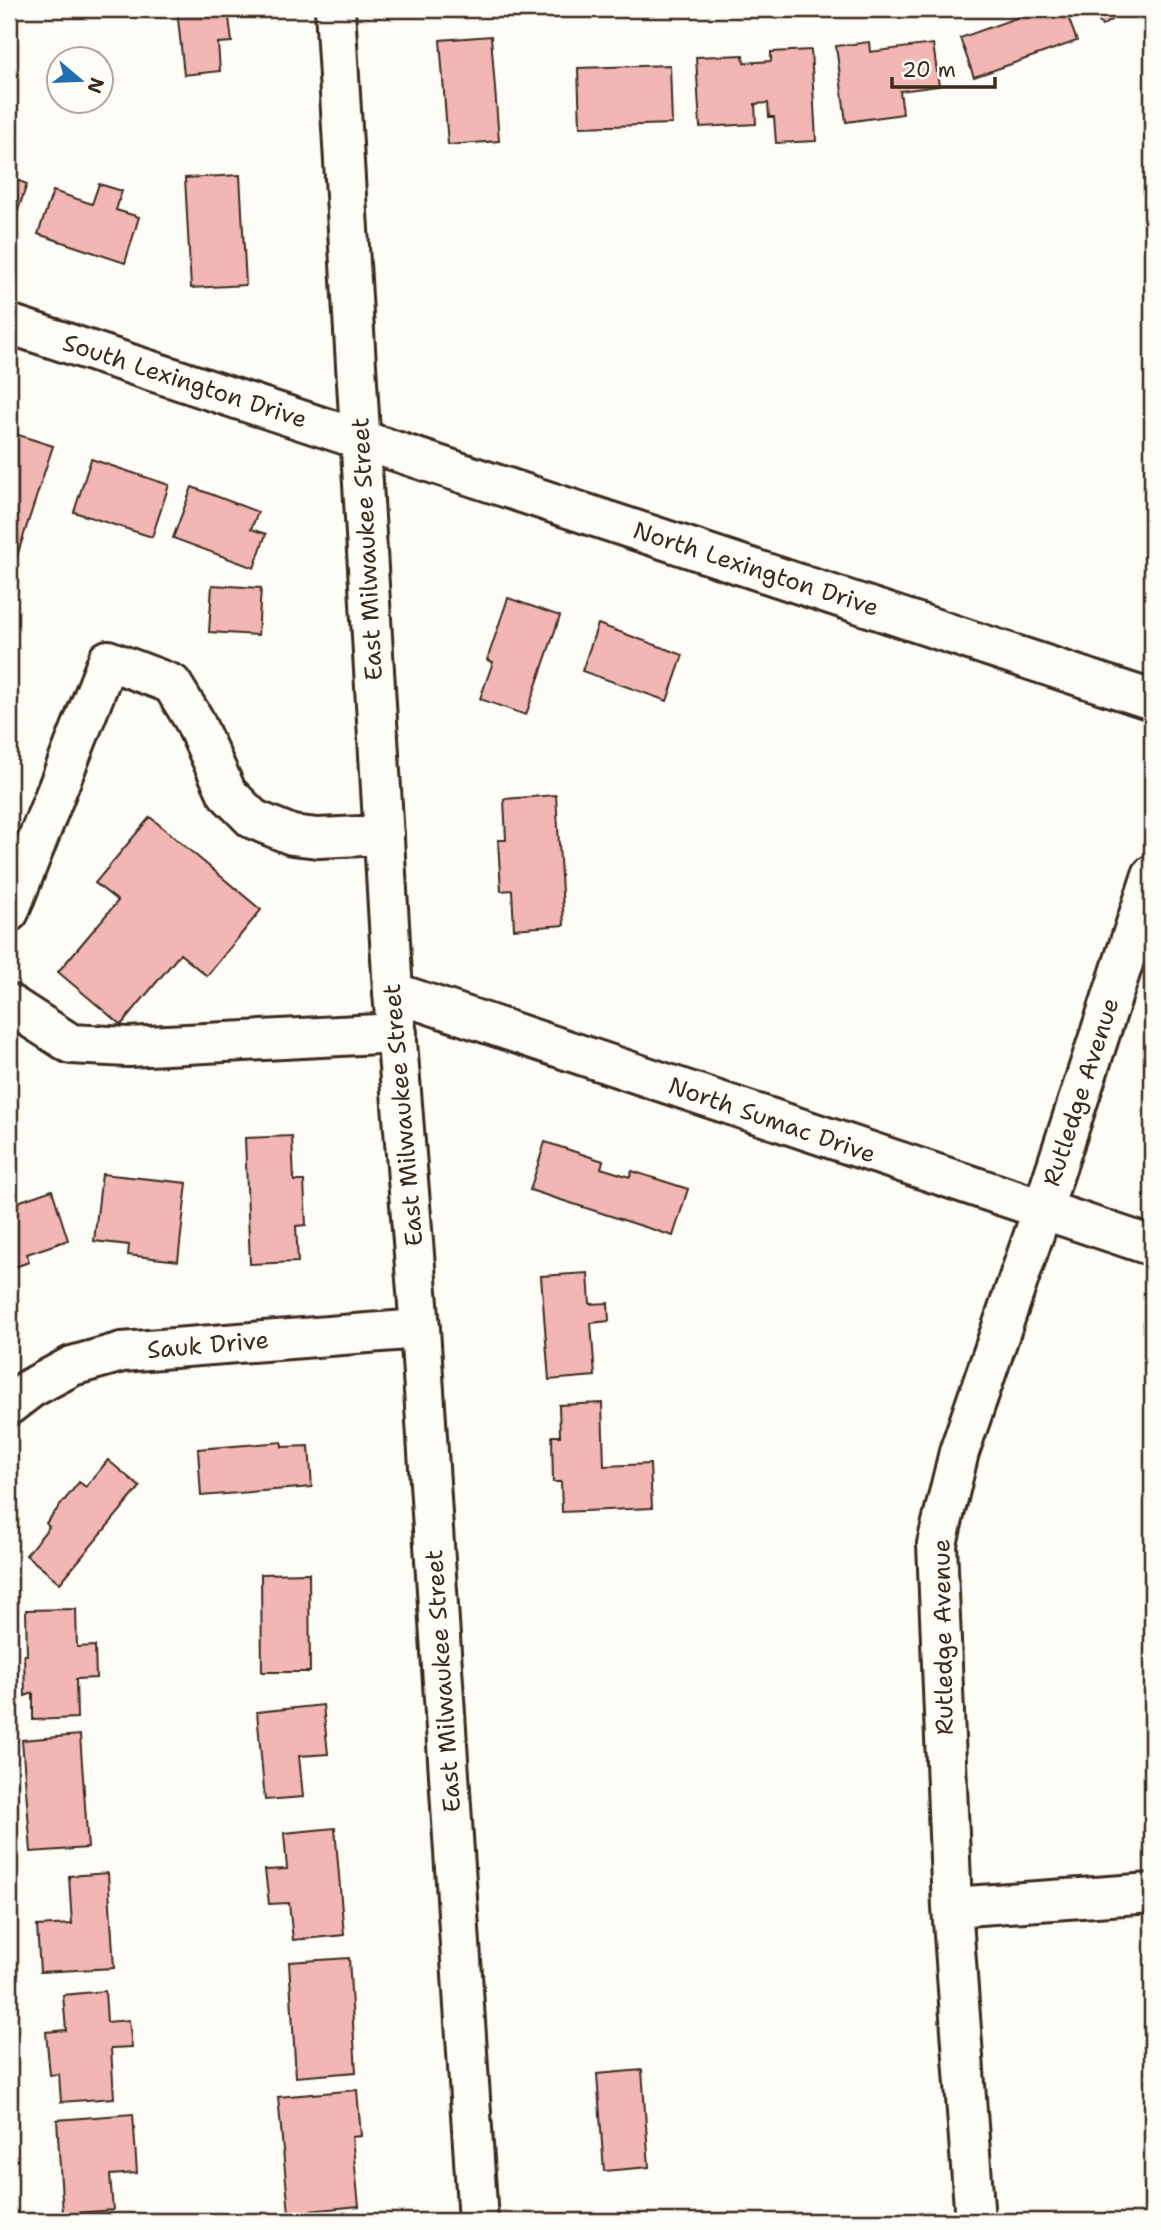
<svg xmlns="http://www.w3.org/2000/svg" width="1161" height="2230" viewBox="0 0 1161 2230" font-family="'Shantell Sans',sans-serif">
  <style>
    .building { fill: #f2b6b4; stroke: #3b2a1e; stroke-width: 2 }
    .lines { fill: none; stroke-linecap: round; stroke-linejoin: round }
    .minor-casing { stroke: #3b2a1e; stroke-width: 44 }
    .major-casing { stroke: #3b2a1e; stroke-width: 44 }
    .minor { stroke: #fdfcf7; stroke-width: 38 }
    .major { stroke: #fdfcf7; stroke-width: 38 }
    .labels { text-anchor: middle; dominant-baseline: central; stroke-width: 5; stroke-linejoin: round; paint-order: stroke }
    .street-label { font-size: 24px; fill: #3b2a1e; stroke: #fdfcf7 }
  </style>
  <rect width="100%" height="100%" fill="#fdfcf7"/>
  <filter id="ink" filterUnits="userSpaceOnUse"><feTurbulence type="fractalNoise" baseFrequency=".0143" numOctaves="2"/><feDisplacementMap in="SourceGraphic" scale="14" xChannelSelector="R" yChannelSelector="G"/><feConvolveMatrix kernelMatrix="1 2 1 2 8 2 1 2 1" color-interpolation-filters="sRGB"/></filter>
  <g filter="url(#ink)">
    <path class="building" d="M177,9H228L232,42L218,43L220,71L184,75Z
      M1016,9H1065L1077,41L974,77L960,38L1019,17Z
      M1090,9H1128L1102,26Z
      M491,36L499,141L448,145L440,40Z
      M869,42L870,52L933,44L939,86L900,91L903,114L846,122L836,46Z
      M811,50L816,141L776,143L774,117H769L768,103L755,104L756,124L700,127L696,57L743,55L744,63L771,61V52Z
      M670,65L672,124L580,127L578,68Z
      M240,175L246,285L191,288L185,178Z
      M9,177L27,184L14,222L9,220Z
      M99,184L122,191L116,210L139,217L125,263L38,234L53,191L92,204Z
      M9,432L53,446L13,568L9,566Z
      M91,459L169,485L152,537L74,512Z
      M192,487L258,512L251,529L266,534L254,568L173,538Z
      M212,585L261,588L258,635L209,632Z
      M508,598L560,616L526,715L480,699L493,662L487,660Z
      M598,624L683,655L667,701L582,671Z
      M556,795L564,925L514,929L512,890L501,891L498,840H506L504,799Z
      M150,817L261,910L207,976L180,954L121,1025L58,972L118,901L95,883Z
      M292,1136L294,1181H304L306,1225L296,1226L298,1262L250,1264L245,1138Z
      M545,1142L603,1161L601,1168L630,1177L632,1171L688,1189L673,1236L530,1190Z
      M102,1174L187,1183L178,1261L128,1255L129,1245L94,1241Z
      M52,1190L68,1240L27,1254L29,1262L9,1269V1205Z
      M588,1273L590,1304L608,1303L609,1321L591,1323L595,1376L549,1380L541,1276Z
      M602,1403L604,1466L650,1464L652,1508L562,1512L561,1482H553L552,1436H560L559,1405Z
      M282,1442V1447L309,1446L312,1487L201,1496L198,1449Z
      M108,1460L140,1487L60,1583L26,1555L49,1527L46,1523L79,1482L86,1487Z
      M309,1573L310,1672H262L261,1574Z
      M76,1609L77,1647L95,1646L96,1678L76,1679L77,1718L33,1720V1693L25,1696L24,1655H27L26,1610Z
      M323,1705L328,1754L299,1756L303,1797L265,1800L257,1712Z
      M80,1735L88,1848L31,1852L22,1740Z
      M335,1828L344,1935L293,1940L289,1903L269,1904L265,1870L287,1869L284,1833Z
      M108,1873L114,1968L40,1972L37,1926L72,1924L69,1876Z
      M349,1958L356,2072L296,2077L289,1962Z
      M105,1991L107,2022L129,2020L132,2047L111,2048L114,2098L61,2102L59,2074L50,2075L46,2032L66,2030L63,1995Z
      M642,2070L649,2167L604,2171L597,2074Z
      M357,2090L361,2136L352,2137L359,2206L289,2213L278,2097Z
      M133,2114L137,2173L110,2175L113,2210L63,2214L57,2120Z"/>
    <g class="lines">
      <g class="minor-casing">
        <path id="minor" d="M9,324L1152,700
          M9,912L108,660L172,684L194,720L227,793L253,819L292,835L318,838L384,835
          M393,992L1152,1246
          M9,1004L71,1044L128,1047L397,1033
          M9,1405L31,1388L72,1366L122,1352L420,1329
          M952,1907L1152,1893
          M975,2221L952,1907L937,1544L959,1452L1042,1211L1152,875"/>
      </g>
      <g class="major-casing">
        <path id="major" d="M335,9L393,992L420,1329L478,2221"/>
      </g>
      <use href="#minor" class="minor"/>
      <use href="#major" class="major"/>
    </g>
  </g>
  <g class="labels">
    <g class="street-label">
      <text transform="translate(185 381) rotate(18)">South Lexington Drive</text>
      <text transform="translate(367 549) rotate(-93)">East Milwaukee Street</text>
      <text transform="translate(756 569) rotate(18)">North Lexington Drive</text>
      <text transform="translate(1081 1092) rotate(-72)">Rutledge Avenue</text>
      <text transform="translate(403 1115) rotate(-95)">East Milwaukee Street</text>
      <text transform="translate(772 1120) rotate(19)">North Sumac Drive</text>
      <text transform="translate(208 1345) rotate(-5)">Sauk Drive</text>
      <text transform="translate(943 1637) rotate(-91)">Rutledge Avenue</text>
      <text transform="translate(443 1681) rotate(-94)">East Milwaukee Street</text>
    </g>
  </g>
  <rect width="1161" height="2230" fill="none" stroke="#fdfcf7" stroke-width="35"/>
  <rect x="18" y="18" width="1126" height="2195" fill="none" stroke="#3b2a1e" stroke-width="2.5" filter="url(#ink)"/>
  <g transform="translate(80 80) rotate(109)"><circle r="33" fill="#fdfcf7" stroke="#afa8a0" stroke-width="2"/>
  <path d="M0-5L12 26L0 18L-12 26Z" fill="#1f6fb2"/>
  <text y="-10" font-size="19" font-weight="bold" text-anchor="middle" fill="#3b2a1e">N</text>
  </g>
  <path d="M892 77v10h103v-10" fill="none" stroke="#3b2a1e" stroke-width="3.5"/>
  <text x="902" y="77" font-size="21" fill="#3b2a1e" stroke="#fdfcf7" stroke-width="5" paint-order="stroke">20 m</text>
</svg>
